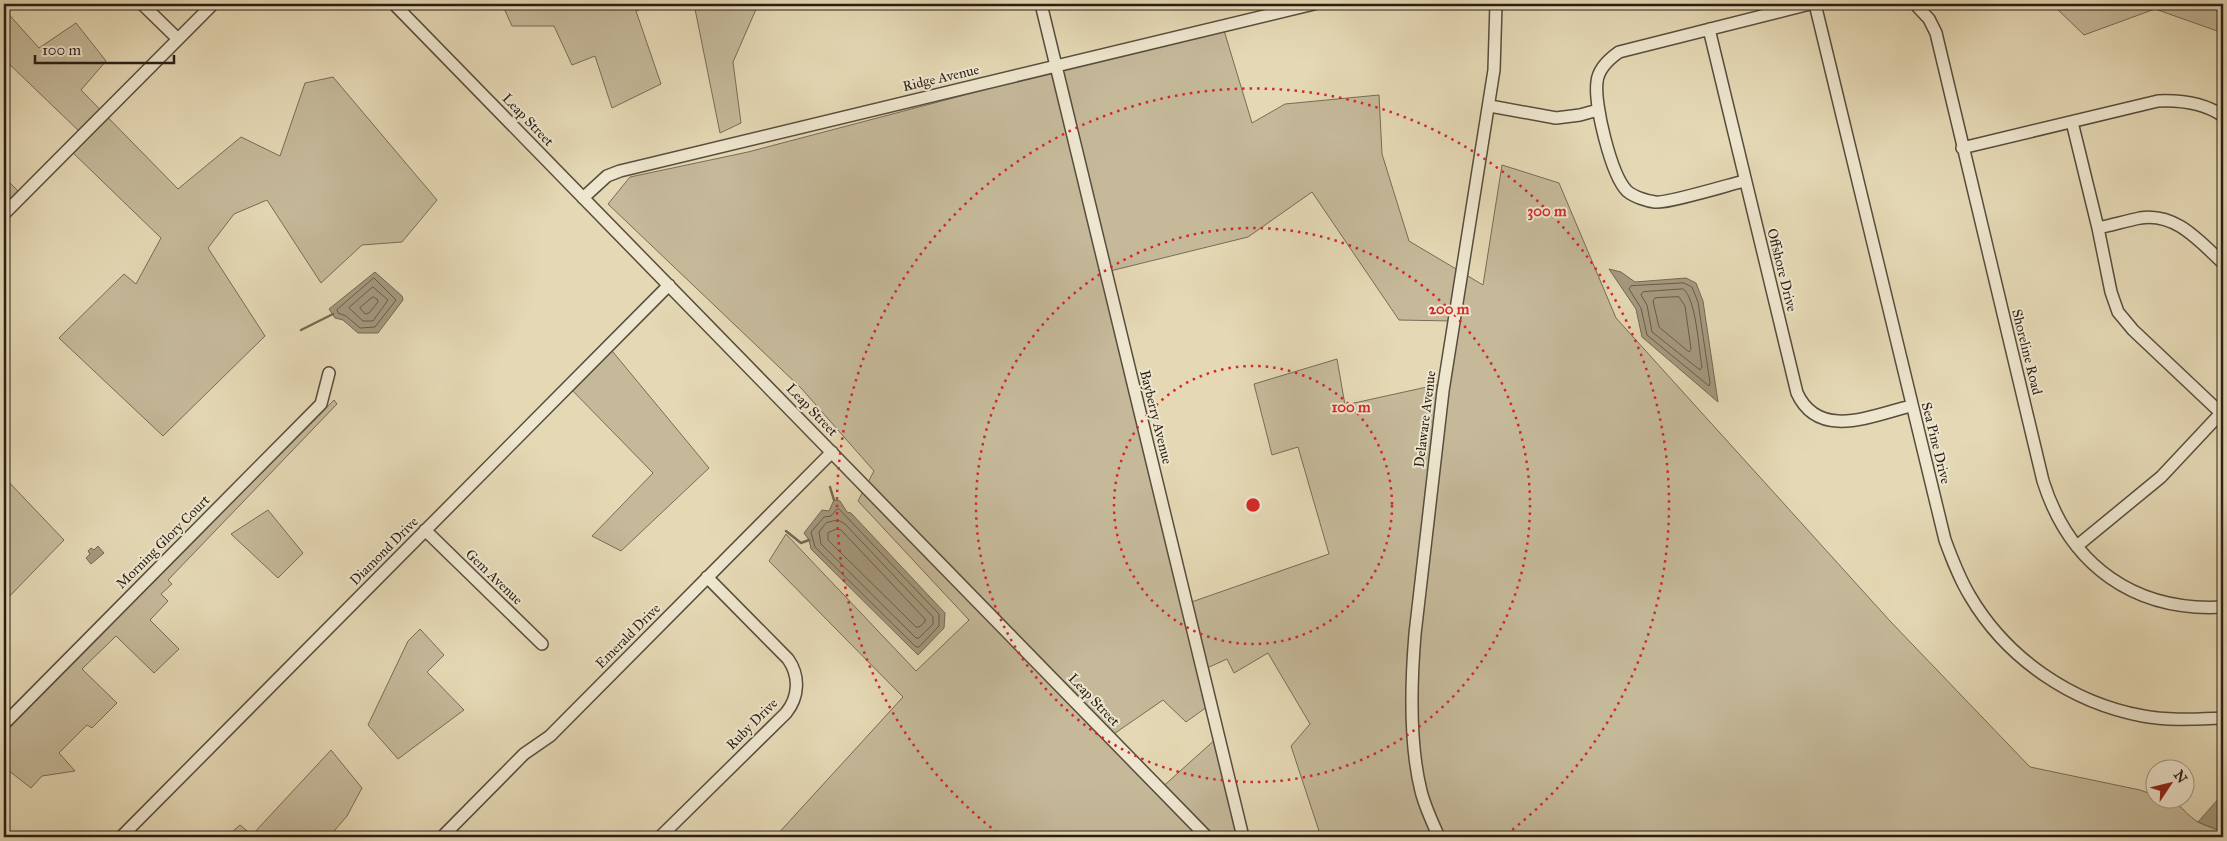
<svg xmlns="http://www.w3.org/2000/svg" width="2227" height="841" viewBox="0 0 2227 841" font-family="'IM FELL Great Primer',serif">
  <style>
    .green { fill: #c5b99a; stroke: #776c58; fill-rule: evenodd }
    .water { fill: #a5997f; stroke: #736855 }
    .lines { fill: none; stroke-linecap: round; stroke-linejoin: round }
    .shore { stroke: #675c4a; stroke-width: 1 }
    .stream { stroke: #736855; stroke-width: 2.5 }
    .minor-casing { stroke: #584d3d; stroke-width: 14 }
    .minor { stroke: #eee6cf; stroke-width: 11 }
    .ring { fill: none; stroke: #d62828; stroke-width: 2.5; stroke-dasharray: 2.5 5 }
    .labels { text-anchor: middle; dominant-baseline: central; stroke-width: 4; stroke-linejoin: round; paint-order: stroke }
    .street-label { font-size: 14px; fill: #291e15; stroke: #eee6cf }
    .centre { fill: #d62828; stroke: #eee6cf; stroke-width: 2.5 }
    .ring-label { font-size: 15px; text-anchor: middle; font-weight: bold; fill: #d62828; stroke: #eee6cf; stroke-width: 4; stroke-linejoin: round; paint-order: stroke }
  </style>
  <rect width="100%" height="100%" fill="#e5d9b5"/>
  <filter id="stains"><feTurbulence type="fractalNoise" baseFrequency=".004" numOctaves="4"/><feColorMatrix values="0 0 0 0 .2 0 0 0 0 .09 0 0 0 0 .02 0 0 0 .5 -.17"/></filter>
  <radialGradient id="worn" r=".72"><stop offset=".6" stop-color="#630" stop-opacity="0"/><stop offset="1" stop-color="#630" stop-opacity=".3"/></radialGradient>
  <path class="green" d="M502,4H656L636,11L661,84L612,108L595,56L572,65L554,26H512Z
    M694,4H765L757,7L733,62L741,123L720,133Z
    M2052,4H2223V33L2155,9L2084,35Z
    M4,9L39,48L76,23L106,61L81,90L178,189L241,137L280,156L305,83L333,77L437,200L402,242L362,245L321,283L267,200L234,214L208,248L265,336L163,436L59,338L124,274L136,284L161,238L68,148L82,134L4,59Z
    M1223,27L1252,123L1285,104L1379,95L1382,154L1409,241L1483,285L1502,165L1559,183L1616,318L1890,621L2030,767L2140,790L2154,795V798C2182,799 2178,809 2198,822C2205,826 2215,828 2223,832V837H1321L1291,746L1310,724L1268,653L1234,673L1227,659L1198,672L1211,704L1186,722L1163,700L1108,738L1159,790L1218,737L1243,837H775L903,697L769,561L786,534L916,671L969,620L858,501L874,471L801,388L608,204L630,177L748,152ZM1312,192L1399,320L1453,321L1445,383L1345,405L1337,359L1254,384L1272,455L1298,447L1329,554L1183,605L1102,273L1248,237Z
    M4,177L23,196L4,214Z
    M608,346L709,468L621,551L592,536L653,473L568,386Z
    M334,400L337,404L168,580L172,584L161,594L168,601L150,620L179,649L154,673L116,636L82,669L117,703L92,728L87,725L59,753L75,771L42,776L31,788L4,767V733Z
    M4,477L64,540L4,602Z
    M268,510L303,553L278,578L231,534Z
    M420,629L444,655L427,672L464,710L398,759L368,725L408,641Z
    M331,750L362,788L347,816L329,837H226L240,825L252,835Z"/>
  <path class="water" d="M1609,269L1621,272L1635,282L1686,278L1696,283L1703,301L1718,402L1642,337L1636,309Z
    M375,272L402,296L403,300L378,333H358L343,320L335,318L329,309Z
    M834,500L840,501L847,512L851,513L945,613L944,628L918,655L811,549L809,540L804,533L822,510L829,511Z
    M98,546L104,553L91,564L86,558L90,554L88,551L91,548L94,550Z
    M2220,797H2223V832L2198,822Z"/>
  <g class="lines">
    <path class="shore" d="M374,278L396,300L375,327L360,328L346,316L338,313L337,310Z
      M1684,283L1692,287L1698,302L1710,383L1709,386L1647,335L1641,308L1629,289L1631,286Z
      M373,287L388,300L373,321H363L349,308Z
      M1683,289C1696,296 1699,352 1702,367L1700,370L1652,332L1647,305L1641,295L1643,292Z
      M373,297L377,299L378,302L369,313L365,314L360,308Z
      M1679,297L1685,306L1691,349L1689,352L1659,327L1653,301L1655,298Z
      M839,509L939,614V626L919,647H916L815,547L811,532L824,517L831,516L836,510Z
      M838,520L845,524L933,617V624L919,638H916L821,544L819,532L826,523Z
      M837,529L841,530L925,619V622L919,627H916L828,540V533Z"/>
    <path class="stream" d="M301,330L333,314
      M830,487L834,500
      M786,531L801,543L809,540"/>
    <g class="minor-casing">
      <path id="minor" d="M142,4L178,39
        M394,4L1207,837
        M1041,4L1243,837
        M1815,4L1945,540C1952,559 1959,578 1970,596C2007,659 2072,703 2143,716C2169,721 2197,719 2223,718
        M1915,4L1929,19L1936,33L2043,481C2070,566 2135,612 2223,607
        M1709,29L1797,393C1819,441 1873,415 1911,406
        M1490,106L1556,118L1580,115L1598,110
        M2072,122L2098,228L2111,292L2118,312L2133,330L2223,415
        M1962,148L2158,101C2181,100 2204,103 2223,116
        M1744,181C1728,185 1666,204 1655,202C1647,201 1634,197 1627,191C1611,175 1594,104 1597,82C1598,70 1609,59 1619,52L1810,4
        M583,198L607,176L620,171L1314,4
        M4,214L213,4
        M2098,228C2112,225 2126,221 2140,218C2176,212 2200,242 2223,263
        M425,530L542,644
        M2077,546L2161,477L2221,413
        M4,724L321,404L329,373
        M121,837L669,285
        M442,837L524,754L550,736L832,452
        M660,837L786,713C799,697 800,676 788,659L707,577
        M1439,837C1432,822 1425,807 1421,791C1409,743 1411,682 1415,634L1443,391L1494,70L1496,4"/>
    </g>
    <use href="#minor" class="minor"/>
  </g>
  <g class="ring">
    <circle cx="1253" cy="505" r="139"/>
    <circle cx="1253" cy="505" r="277"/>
    <path d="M1003 837A416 416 0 1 1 1503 837"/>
  </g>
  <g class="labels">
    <g class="street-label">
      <text transform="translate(941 78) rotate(-13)">Ridge Avenue</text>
      <text transform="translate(528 120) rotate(46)">Leap Street</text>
      <text transform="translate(1782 270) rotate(76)">Offshore Drive</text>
      <text transform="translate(2027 352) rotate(76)">Shoreline Road</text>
      <text transform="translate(812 410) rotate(46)">Leap Street</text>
      <text transform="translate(1156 417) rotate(76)">Bayberry Avenue</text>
      <text transform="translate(1425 419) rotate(-83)">Delaware Avenue</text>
      <text transform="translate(1936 443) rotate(76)">Sea Pine Drive</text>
      <text transform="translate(163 542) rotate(-45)">Morning Glory Court</text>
      <text transform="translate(384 551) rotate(-45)">Diamond Drive</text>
      <text transform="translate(494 577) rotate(44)">Gem Avenue</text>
      <text transform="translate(628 636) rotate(-45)">Emerald Drive</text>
      <text transform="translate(1094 700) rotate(46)">Leap Street</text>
      <text transform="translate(752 724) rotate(-45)">Ruby Drive</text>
    </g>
  </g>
  <circle cx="1253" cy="505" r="8" class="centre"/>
  <g class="ring-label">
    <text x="1547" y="216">300 m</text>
    <text x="1449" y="314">200 m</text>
    <text x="1351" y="412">100 m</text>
  </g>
  <rect width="2227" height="841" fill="none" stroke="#e5d9b5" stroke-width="20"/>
  <rect x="5" y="5" width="2217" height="831" fill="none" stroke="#291e15" stroke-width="2.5"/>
  <rect x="10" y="10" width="2207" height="821" fill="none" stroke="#291e15"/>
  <g transform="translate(2170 784) rotate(55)"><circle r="24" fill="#eee6cf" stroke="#9f9685"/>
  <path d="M0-4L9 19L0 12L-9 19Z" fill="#8f2418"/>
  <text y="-8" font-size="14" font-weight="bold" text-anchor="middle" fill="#291e15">N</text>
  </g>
  <path d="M35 55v8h139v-8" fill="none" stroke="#291e15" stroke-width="2.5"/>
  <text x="42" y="55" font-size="15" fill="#291e15" stroke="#eee6cf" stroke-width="4" paint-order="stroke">100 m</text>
  <rect width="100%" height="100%" filter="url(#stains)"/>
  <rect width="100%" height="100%" fill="url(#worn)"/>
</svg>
